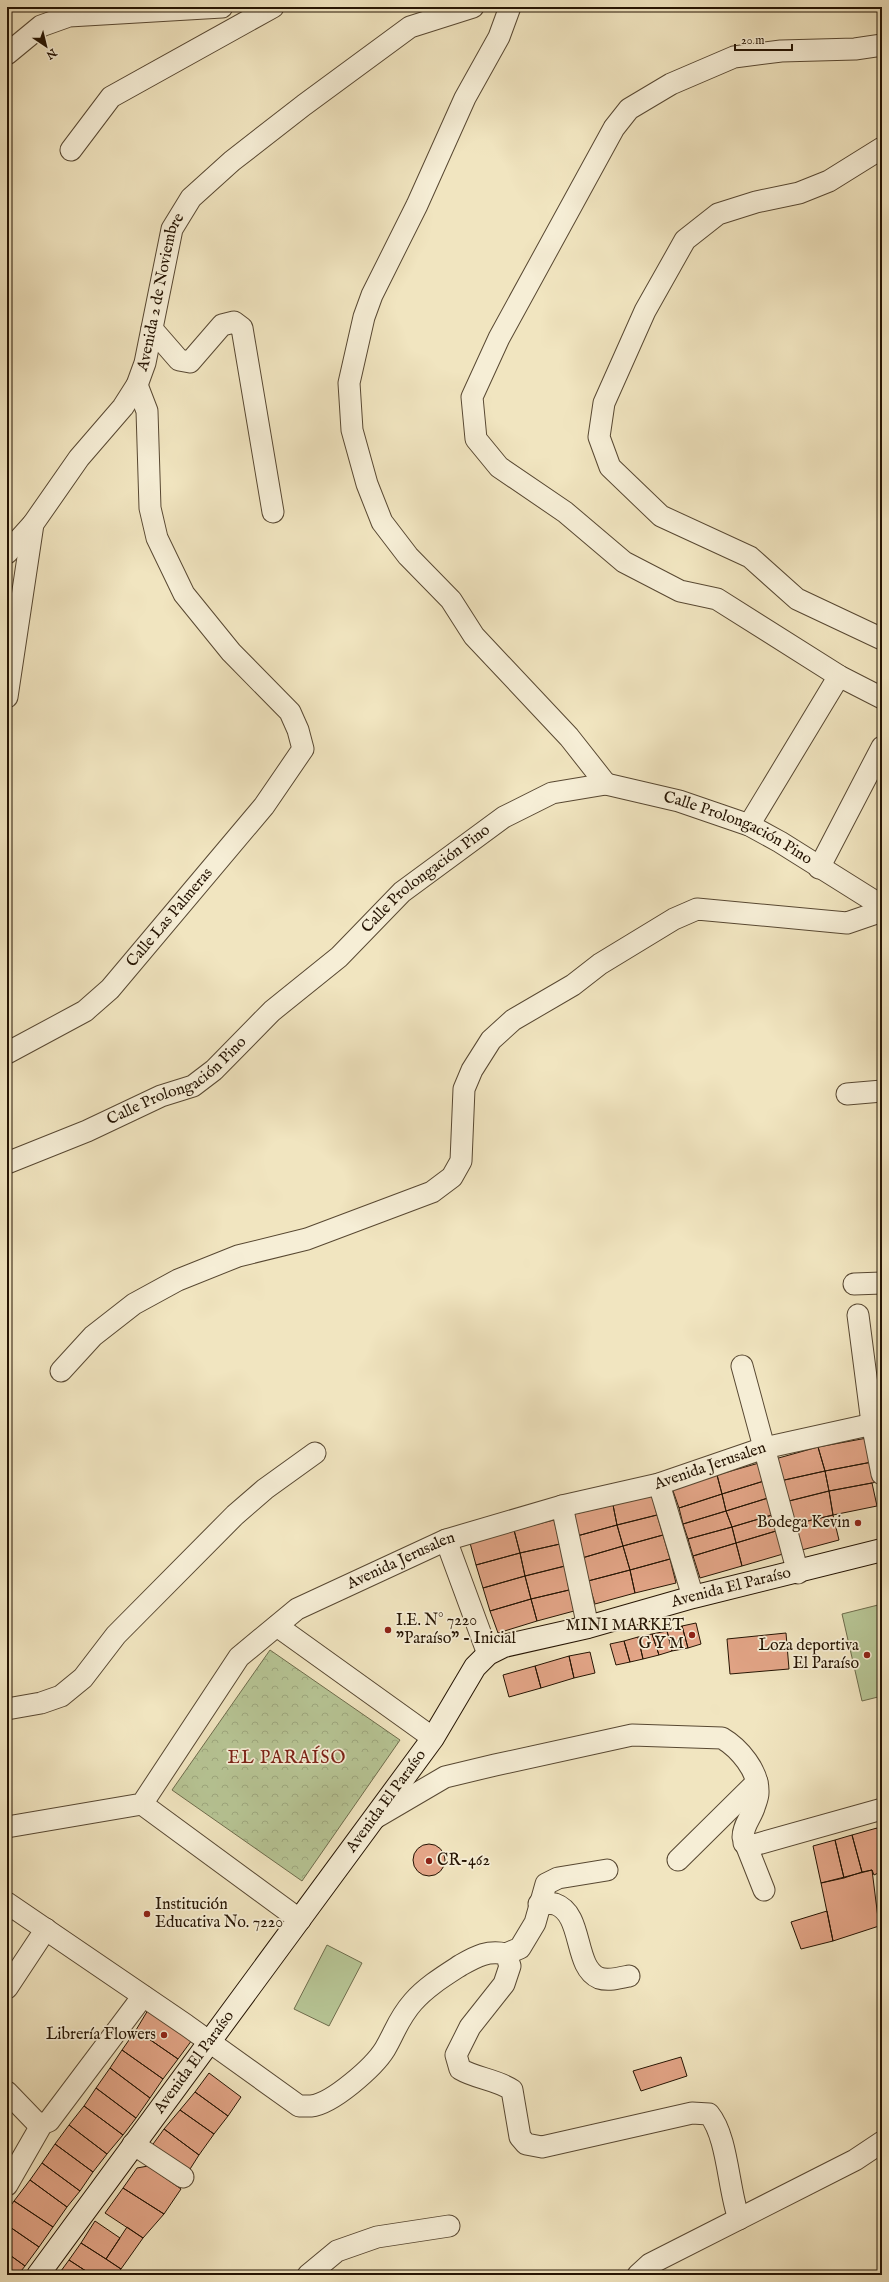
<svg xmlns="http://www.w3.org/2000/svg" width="889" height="2282" viewBox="0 0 889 2282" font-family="'IM FELL English',serif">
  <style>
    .grass { fill: #b7c595; stroke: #6e6c4c }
    .park { fill: url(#park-crowns); stroke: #6e6c4c }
    .building { fill: #e3a587; stroke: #251403 }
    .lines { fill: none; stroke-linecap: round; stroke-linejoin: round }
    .street-casing { stroke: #584832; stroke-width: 23 }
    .secondary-casing { stroke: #251403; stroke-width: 24 }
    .street { stroke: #f6eed6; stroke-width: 21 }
    .secondary { stroke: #f6eed6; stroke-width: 22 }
    .poi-dot { fill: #8f2418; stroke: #f6eed6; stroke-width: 1.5 }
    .labels { text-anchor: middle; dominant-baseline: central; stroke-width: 3.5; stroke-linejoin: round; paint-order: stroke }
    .street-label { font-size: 16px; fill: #251403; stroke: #f6eed6 }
    .poi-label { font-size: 16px; fill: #251403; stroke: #f6eed6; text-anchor: end }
    .quarter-label { font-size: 18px; letter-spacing: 1px; fill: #7a1f14; stroke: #f6eed6 }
  </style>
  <defs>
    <pattern id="park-crowns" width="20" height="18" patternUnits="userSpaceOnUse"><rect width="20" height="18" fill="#b7c595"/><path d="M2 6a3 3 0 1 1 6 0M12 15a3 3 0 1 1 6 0" fill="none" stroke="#9da87f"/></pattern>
  </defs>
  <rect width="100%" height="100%" fill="#f1e5c0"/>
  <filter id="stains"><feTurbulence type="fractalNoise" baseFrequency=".005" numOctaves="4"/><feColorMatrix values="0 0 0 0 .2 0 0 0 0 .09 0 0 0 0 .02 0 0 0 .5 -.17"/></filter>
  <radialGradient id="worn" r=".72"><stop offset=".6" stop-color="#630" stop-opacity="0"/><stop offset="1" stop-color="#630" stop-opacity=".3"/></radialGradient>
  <path class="grass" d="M882,1604V1696L862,1701L842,1614Z
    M327,1945L362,1963L329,2026L294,2009Z"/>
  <path class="park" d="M270,1650L400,1740L302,1881L172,1790Z"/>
  <path class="building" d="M867,1438L872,1462L825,1471L818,1447Z
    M818,1447L825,1471L780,1481L775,1459Z
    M872,1462L877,1482L829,1491L825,1471Z
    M759,1463L764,1481L722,1494L717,1475Z
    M825,1471L829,1491L785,1502L780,1481Z
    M717,1475L722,1494L679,1508L672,1488Z
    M764,1481L768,1498L726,1511L722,1494Z
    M872,1483L877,1506L833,1515L829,1491Z
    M829,1491L833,1515L791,1525L785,1502Z
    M722,1494L726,1511L683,1524L679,1508Z
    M652,1495L657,1515L617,1525L613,1505Z
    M768,1498L772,1515L732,1527L726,1511Z
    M613,1505L617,1525L577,1536L570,1515Z
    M726,1511L732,1527L688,1539L683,1524Z
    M657,1515L663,1535L623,1546L617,1525Z
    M772,1515L776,1531L736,1543L732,1527Z
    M833,1515L839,1540L798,1551L791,1525Z
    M554,1520L560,1544L520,1553L514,1530Z
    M617,1525L623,1546L582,1558L577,1536Z
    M732,1527L736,1543L693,1556L688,1539Z
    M514,1530L520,1553L476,1565L470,1543Z
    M776,1531L783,1554L742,1566L736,1543Z
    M663,1535L670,1559L630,1570L623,1546Z
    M736,1543L742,1566L700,1578L693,1556Z
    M560,1544L565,1566L525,1576L520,1553Z
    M623,1546L630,1570L588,1581L582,1558Z
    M520,1553L525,1576L483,1588L476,1565Z
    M670,1559L676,1583L635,1593L630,1570Z
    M565,1566L569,1590L531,1599L525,1576Z
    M630,1570L635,1593L595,1604L588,1581Z
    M525,1576L531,1599L490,1611L483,1588Z
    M569,1590L574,1611L537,1621L531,1599Z
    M531,1599L537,1621L498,1633L490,1611Z
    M696,1623L701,1644L688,1648L682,1626Z
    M682,1626L688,1648L672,1651L667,1631Z
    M667,1631L672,1651L659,1655L652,1634Z
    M786,1633L789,1669L730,1674L727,1639Z
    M652,1634L659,1655L643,1659L638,1637Z
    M638,1637L643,1659L630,1662L624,1641Z
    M624,1641L630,1662L616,1665L610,1644Z
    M590,1652L595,1673L574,1678L569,1656Z
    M569,1656L574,1678L541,1688L535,1666Z
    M535,1666L541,1688L509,1697L503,1675Z
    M877,1828L882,1847V1871L874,1875L872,1870L862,1872L852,1835Z
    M852,1835L862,1872L844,1878L835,1840Z
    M835,1840L844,1878L821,1883L813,1846Z
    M413 1860a16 16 0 1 1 32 0a16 16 0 1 1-32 0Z
    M872,1870L879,1926L833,1941L821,1883Z
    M827,1911L833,1941L801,1949L791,1922Z
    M148,2010L192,2040L178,2059L136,2030Z
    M136,2030L178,2059L163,2079L122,2050Z
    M122,2050L163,2079L150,2098L110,2068Z
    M681,2057L687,2076L641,2091L633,2071Z
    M110,2068L150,2098L136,2118L96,2088Z
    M209,2073L241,2097L228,2116L195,2092Z
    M96,2088L136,2118L123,2135L84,2106Z
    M195,2092L228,2116L214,2134L180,2110Z
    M84,2106L123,2135L107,2154L69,2125Z
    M180,2110L214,2134L199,2155L164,2129Z
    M69,2125L107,2154L93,2172L55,2144Z
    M164,2129L199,2155L185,2177L148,2151Z
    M55,2144L93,2172L80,2191L42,2163Z
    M42,2163L80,2191L67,2207L30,2180Z
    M148,2166L181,2189L164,2214L123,2188L137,2168Z
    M30,2180L67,2207L53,2227L14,2201Z
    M123,2188L164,2214L143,2238L105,2213Z
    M14,2201L53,2227L39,2247L7,2225V2211Z
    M95,2221L120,2238L106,2259L81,2243Z
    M7,2225L39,2247L25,2266L7,2253Z
    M127,2227L143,2238L121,2269L106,2259Z
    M81,2243L106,2259L121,2269L116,2275H92L69,2260Z
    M7,2253L25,2266L18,2275H7Z
    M69,2260L92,2275H58Z"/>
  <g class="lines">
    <g class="street-casing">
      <g id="street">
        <path d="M510,7L499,37L465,98L417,205L372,295L364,317L349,383L352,430L367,484L382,522L408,556L451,600L474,636L569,737L606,784"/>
        <path d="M882,45L855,49L781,51L734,57L671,84L629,109L614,128L499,338L472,397L476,439L499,467L565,512L624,562L680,591L717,599L839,676L882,698"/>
        <path d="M7,54L41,26L69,16L222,7"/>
        <path d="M882,148L829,181L799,193L756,202L718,214L685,240L645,311L604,403L599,437L610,467L661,516L750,557L797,599L882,639"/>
        <path d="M71,150L111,97L273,7"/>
        <path d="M152,329L179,360L190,362L222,325L234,322L242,328L273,512"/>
        <path d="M7,553L33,524"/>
        <path id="s1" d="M7,697L33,524L79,458L123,407L137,385L145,363L172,229L191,198L232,161L304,105L410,27L473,7"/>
        <path d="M749,825L839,676"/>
        <path d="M819,868L882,747"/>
        <path id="s2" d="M7,1053L85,1011L110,989L264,806L303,749L298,730L290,712L231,652L184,594L157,538L150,508L147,411L137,385"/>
        <path d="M847,1094L882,1091"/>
        <path id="s3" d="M7,1163L87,1131L161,1096L193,1086L214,1070L272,1011L339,957L402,892L504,817L552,793L606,784L679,801L749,825L780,842L882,906"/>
        <path d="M854,1284L882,1283"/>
        <path d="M858,1315L872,1423L882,1474"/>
        <path d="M742,1366L798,1573"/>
        <path d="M61,1371L93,1336L134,1304L178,1280L238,1256L307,1239L432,1192L452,1177L461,1161L464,1089L472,1070L491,1040L513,1020L573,985L600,964L674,919L697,909L847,923L882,911"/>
        <path d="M659,1484L693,1597"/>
        <path d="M562,1506L588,1627"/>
        <path d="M446,1540L488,1654"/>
        <path d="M277,1626L433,1738"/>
        <path d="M7,1709L41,1703L61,1696L83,1678L116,1635L235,1515L265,1489L315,1453"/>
        <path d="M142,1804L300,1920"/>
        <path d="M375,1818L445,1777L495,1765L632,1735L722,1738C739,1748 759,1771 758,1793C758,1798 755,1804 754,1808C750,1819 743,1826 743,1837L764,1890"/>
        <path id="s4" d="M7,1827L142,1804L239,1657L297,1609L446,1540L562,1506L659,1484L764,1448L882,1422"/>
        <path d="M744,1843L754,1845L882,1809"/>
        <path d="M678,1860L757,1782"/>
        <path d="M7,1903L186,2025L299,2106C303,2106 307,2106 311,2106C332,2104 374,2067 385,2049C395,2032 398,2019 413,2002C426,1987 444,1976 461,1965C477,1956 488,1950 506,1954L510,1966L504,1984L470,2027L456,2055L460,2069C477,2079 496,2079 512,2090L520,2137L526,2144L542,2147L692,2113L709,2114C728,2137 728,2189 739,2219"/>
        <path d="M539,1904C544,1904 550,1903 555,1904C584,1914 573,1967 599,1978C608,1981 620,1978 629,1976"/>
        <path d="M506,1954L520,1948L535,1923L546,1884L558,1878L607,1870"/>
        <path d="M7,1988L46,1929"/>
        <path d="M7,2092L36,2122L42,2124"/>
        <path d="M133,2144L183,2177"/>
        <path d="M7,2185L42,2124L49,2121L143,1996"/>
        <path d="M308,2275L337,2251L377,2237L449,2226"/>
        <path d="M638,2275L650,2264L855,2160L882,2142"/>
      </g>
    </g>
    <g class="secondary-casing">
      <g id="secondary">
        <path id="s5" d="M38,2275L433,1738L475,1667L488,1654L504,1646L588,1627L693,1597L882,1550"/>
      </g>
    </g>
    <use href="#street" class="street"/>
    <use href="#secondary" class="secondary"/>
  </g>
  <g class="poi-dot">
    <circle cx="858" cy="1523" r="4"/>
    <circle cx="388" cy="1630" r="4"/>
    <circle cx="692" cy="1635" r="4"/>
    <circle cx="867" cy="1655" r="4"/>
    <circle cx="429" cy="1861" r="4"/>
    <circle cx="147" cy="1914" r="4"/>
    <circle cx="164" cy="2035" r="4"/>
  </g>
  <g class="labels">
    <g class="street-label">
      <text stroke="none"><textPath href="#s1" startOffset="445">Avenida 2 de Noviembre</textPath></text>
      <text stroke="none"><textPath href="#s3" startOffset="862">Calle Prolongación Pino</textPath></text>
      <text stroke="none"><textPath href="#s3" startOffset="514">Calle Prolongación Pino</textPath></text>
      <text stroke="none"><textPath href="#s2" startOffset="215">Calle Las Palmeras</textPath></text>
      <text stroke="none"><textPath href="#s3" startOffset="190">Calle Prolongación Pino</textPath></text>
      <text stroke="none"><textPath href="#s4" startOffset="827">Avenida Jerusalen</textPath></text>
      <text stroke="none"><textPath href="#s4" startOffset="503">Avenida Jerusalen</textPath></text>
      <text stroke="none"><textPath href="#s5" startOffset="1020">Avenida El Paraíso</textPath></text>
      <text stroke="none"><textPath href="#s5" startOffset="588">Avenida El Paraíso</textPath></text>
      <text stroke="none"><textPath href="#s5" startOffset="264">Avenida El Paraíso</textPath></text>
    </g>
    <g class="poi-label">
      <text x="850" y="1523">Bodega Kevin</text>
      <text x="396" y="1621" text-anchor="start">I.E. N° 7220<tspan x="396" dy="18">"Paraíso" - Inicial</tspan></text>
      <text x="684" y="1626">MINI MARKET<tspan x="684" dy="18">G Y M</tspan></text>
      <text x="859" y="1646">Loza deportiva<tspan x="859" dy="18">El Paraíso</tspan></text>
      <text x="437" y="1861" text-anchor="start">CR-462</text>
      <text x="155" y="1905" text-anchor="start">Institución<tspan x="155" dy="18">Educativa No. 7220</tspan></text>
      <text x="156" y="2035">Librería Flowers</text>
    </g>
    <g class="quarter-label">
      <text x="287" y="1758">EL PARAÍSO</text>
    </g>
  </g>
  <rect width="889" height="2282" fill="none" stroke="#f1e5c0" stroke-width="24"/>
  <rect x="8" y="8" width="873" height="2266" fill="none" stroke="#251403" stroke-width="2"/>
  <rect x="12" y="12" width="865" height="2258" fill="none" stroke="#251403"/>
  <g transform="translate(46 46) rotate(145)" stroke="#f6eed6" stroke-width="3" paint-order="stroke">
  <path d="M0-3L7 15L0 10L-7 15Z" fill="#251403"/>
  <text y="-6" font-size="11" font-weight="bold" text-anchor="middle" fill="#251403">N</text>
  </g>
  <path d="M735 44v6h57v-6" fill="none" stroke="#251403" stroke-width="2"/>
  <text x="741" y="44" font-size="12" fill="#251403" stroke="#f6eed6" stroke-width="3" paint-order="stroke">20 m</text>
  <rect width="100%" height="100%" filter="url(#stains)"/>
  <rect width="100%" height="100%" fill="url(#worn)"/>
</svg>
